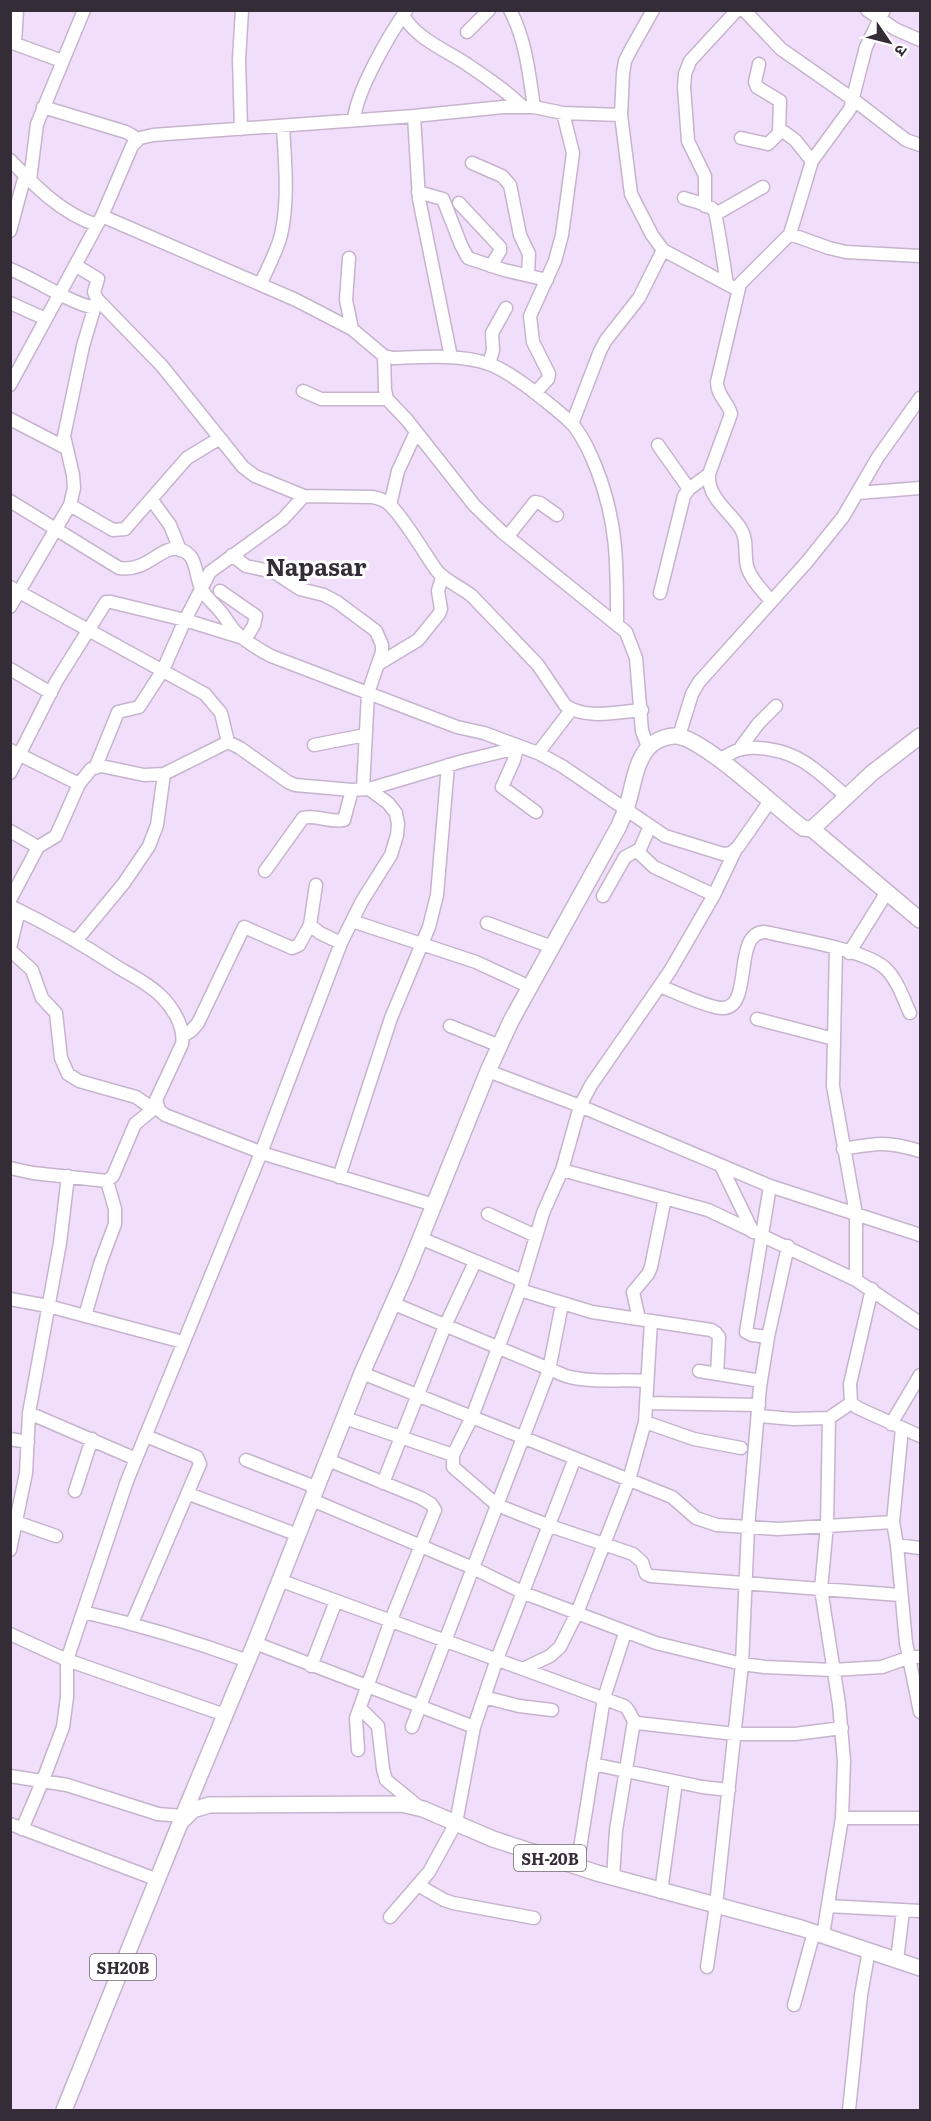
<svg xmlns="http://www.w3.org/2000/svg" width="931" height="2121" viewBox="0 0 931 2121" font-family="Literata,'Noto Sans Devanagari',serif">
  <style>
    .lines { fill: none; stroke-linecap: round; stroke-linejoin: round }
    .minor-casing { stroke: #c6b4ce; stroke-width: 15 }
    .major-casing { stroke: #c6b4ce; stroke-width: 18 }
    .minor { stroke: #fff; stroke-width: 12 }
    .major { stroke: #fff; stroke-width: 15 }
    .labels { text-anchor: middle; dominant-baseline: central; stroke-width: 6; stroke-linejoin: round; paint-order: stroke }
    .shield { fill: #fff; stroke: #716c73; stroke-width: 1.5 }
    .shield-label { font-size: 16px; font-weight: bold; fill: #342d37 }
    .district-label { font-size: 24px; font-weight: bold; fill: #342d37; stroke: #fff }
  </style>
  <rect width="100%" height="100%" fill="#f1defa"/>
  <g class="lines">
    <g class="minor-casing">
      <path id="minor" d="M510,10C526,40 529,74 534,107
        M653,10L630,51L625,61L623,73L621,115L631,194L652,235L663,250L738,290
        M744,10L781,49L854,100L906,140L920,145
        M867,10L895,29L920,40
        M403,15C415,37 441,48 462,61C483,75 504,89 522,106
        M467,32L489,10
        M10,42L62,61
        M15,43L17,10
        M759,64L755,82L757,87L780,101L779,133
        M43,107L126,132L133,136L135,142
        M414,116L419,199L451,357
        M354,120C356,92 389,35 406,11
        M241,129L239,59L242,10
        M741,138L768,144L779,133L784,132L795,140L812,161
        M10,160C35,186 62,214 97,225
        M472,163L502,176L510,185L520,235L529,254L528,275
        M30,180L37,124L84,10
        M418,192L443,199L461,245L468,258L504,270L547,280
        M684,198C692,201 708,204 714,210C717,214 725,274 727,284
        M459,203L500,247V251L491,266
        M705,206V176L688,141L684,87L685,74L690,61L737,10
        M716,214L763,187
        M102,216L296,300L352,329L384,356L393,358C424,357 459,354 489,364C508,371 527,386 543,399C553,407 565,416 574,426C584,439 591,454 597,470C618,524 617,567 617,623
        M10,231L25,175
        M790,234L829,248L846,252L920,256
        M349,258L346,300L352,329
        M10,269C39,281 64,300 94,308
        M261,283C268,267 277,251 281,235C289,200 285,161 283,126
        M97,299L162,366L243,467L255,476L304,496L372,497C379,498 385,500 390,505C405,519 424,553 437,571C447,582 461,587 472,596L538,665L565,705C585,720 618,712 642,710
        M10,303L46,319
        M384,356L385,390L387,399L407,420L474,505L502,532L626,632L636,658L642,731L648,747
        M489,364L493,350L492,333L506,308
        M10,385L102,216L132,146L140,138L153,135L414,116L503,107H534L563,113L621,115
        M303,391L321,399H387
        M535,393L548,379L549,374L533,342L530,316L555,261L562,235L573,153L563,113
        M10,419L66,448
        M572,424L600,351L606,340L639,298L663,250
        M658,445L689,489
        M858,493L920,488
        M151,499L170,525L180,550
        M10,501L119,568C148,572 160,546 178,549C199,553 194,576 202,590C207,598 214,604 220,611C225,617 229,624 234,630C244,641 258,649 271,656L457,727L484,733L538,753L562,766L665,836L723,854L731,853L738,847L770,801
        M70,505L113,530L125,529L187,458L220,438
        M390,505L398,471L416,432
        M508,536L535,502L540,503L557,515
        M232,555L246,566L274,572L300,589L324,595L337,602L376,631L382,645V652L368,693L363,789
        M10,587L205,694L221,713L228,742
        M220,591L256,616L254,625L245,640
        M660,593L684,496L689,489L709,474
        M771,601C763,591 750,579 747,566C744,553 748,541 741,529C730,511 707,498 709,474L731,414C728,402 717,396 717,382L740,284L790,234L812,161L850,109L866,47L884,10
        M10,607L70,505L74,488L73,475L64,436L83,346L97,299L94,292L98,279L75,265
        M380,663L418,640L439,614L441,609L438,591L442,577
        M10,669L51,693
        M679,736L692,694L699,682L806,563L843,517L878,457L920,398
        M314,745L365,735
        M741,747L758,724L776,706
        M517,748L514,760L502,787L536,812
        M10,750L79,784
        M538,753L571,710
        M720,760C737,748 747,746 768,749C803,754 820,774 846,796
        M96,766L118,712L139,707L163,670L185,620L210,572L283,519L304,496
        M10,773L56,682L106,602H111L185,620L240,637
        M10,831L38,847
        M637,851L654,867L714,895
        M735,851L714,895L670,971L591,1085L580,1106L562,1170L543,1213L520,1290L472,1417L453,1455V1467L497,1505L550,1526L633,1554L642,1562L646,1574L651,1576L900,1595
        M265,871L303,818C317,814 330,823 344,820L352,790
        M316,885L310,925L320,933L341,943
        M603,896L625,857L640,849L650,826
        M10,900L38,847L56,836L79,784L91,769L101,766L144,775L164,774L228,742L240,748L288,782L295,785L352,790L369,789L463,761L521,747
        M10,906C48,924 84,945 119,968C133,976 149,984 161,996C173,1008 185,1027 182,1044L156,1100L159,1110L165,1115L268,1155L434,1205
        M352,921L476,962L530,987
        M487,923L552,947
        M76,941L124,883L149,846L157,825L164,774
        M10,948L19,910
        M836,948L833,1086L856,1214V1280
        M10,950L32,970L42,998L56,1013L61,1058L68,1074L79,1081L136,1097L153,1109
        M849,953L887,892
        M660,986C675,992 706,1007 721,1008C755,1010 731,932 765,932C792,938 866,950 885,968C897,979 903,998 910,1013
        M757,1019L834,1039
        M450,1026L500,1046
        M183,1036L191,1031L198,1023L244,927L292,948L299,945L310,925
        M488,1071L580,1106L770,1186L920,1235
        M843,1149C877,1143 887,1141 920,1151
        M721,1166L753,1232
        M10,1168L33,1173L107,1181L113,1176L135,1124L157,1106
        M562,1170L708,1210L856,1280L920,1323
        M339,1177L391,1018L429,927L437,895L448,765
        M488,1214L536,1236
        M420,1238L523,1281
        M872,1289L850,1384L851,1403L858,1408L920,1436
        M520,1290L592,1312L711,1330L716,1333L719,1337L717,1374
        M10,1299L48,1306L183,1342
        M392,1303L566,1376C590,1383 622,1379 647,1381
        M85,1316L100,1264L115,1224V1209L107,1181
        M639,1319L633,1292L648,1274L651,1267L665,1198
        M768,1337L752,1335L746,1332L770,1186
        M699,1371L761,1381
        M362,1373L672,1497L696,1518L717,1525L778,1529L893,1522
        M646,1403L759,1405
        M29,1413L136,1459
        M758,1416L793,1419L829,1418L851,1403
        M345,1418L453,1455
        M645,1422L694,1439L741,1448
        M891,1424L920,1375
        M902,1428L893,1522L897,1545L906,1643L920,1712
        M10,1439L28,1442
        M246,1460L318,1488
        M328,1460L421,1498L431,1504L435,1510L391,1620L356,1718L358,1750
        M383,1483L445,1326L475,1262
        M75,1491L92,1439
        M189,1494L298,1535
        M312,1500L473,1568L524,1593L656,1643L742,1664L765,1667L833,1670L882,1667L910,1657H920
        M16,1522L56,1536
        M897,1545L920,1548
        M10,1550L26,1473L29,1413L60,1243L68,1176
        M279,1580L624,1706C631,1710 630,1719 637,1723L735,1734H795L842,1728
        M83,1612C140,1625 193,1641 248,1661
        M132,1623L200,1464L197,1457L146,1436
        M10,1634L67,1660L225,1715
        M255,1643L474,1727
        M311,1666L336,1601
        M523,1669L550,1656L560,1647L577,1613L629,1480L645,1422L651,1321
        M484,1697L519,1706L552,1710
        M360,1708L378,1726L383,1769L386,1780L419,1807
        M412,1727L549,1370L562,1304
        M593,1764L702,1787L729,1790
        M10,1776L67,1785L158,1814L183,1816
        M842,1818H920
        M10,1824L158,1880
        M22,1829L43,1780L63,1727L67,1697V1660L127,1481L261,1153L341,943L362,901L391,855L397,835L398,824L396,813L388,803L369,789
        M577,1867L604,1698L625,1633
        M613,1878L616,1830L634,1721
        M418,1885L444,1900L453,1903L534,1918
        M661,1892L676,1782
        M828,1906L920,1911
        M390,1917L429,1872L456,1823L474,1727L497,1659L575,1458
        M823,1935L842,1818L844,1761L839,1704L821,1589L827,1525L829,1418
        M897,1960L903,1911
        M707,1967L716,1905L742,1664L748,1528L760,1387L768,1337L788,1246
        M794,2005L814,1932
        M849,2110L861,1995L869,1950"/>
    </g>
    <g class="major-casing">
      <path id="major" d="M812,829L872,773L920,736
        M812,829L920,920
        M182,1821L193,1810L209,1805L401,1804L423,1809L493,1839L597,1873L801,1928L920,1968
        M64,2110L183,1816L255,1643L362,1373L406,1274L488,1071L511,1021L619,826C621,820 624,815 626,809C633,790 634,764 648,748C654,741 667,735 677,736C706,740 776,808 803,828L812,829"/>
    </g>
    <use href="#minor" class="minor"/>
    <use href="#major" class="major"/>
  </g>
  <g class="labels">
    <g class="shield">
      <rect x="514" y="1845" width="72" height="26" rx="4.5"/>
      <rect x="90" y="1954" width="66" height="26" rx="4.5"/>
    </g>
    <g class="shield-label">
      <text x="550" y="1858">SH-20B</text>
      <text x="123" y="1967">SH20B</text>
    </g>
    <g class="district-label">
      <text x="316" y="565">Napasar</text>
    </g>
  </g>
  <rect width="931" height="2121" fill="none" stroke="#342d37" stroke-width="24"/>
  <g transform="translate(889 42) rotate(125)" stroke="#ffffff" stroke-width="4.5" paint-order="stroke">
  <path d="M0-4.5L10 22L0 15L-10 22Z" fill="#342d37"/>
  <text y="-9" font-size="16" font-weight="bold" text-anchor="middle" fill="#342d37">उ</text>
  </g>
</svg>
